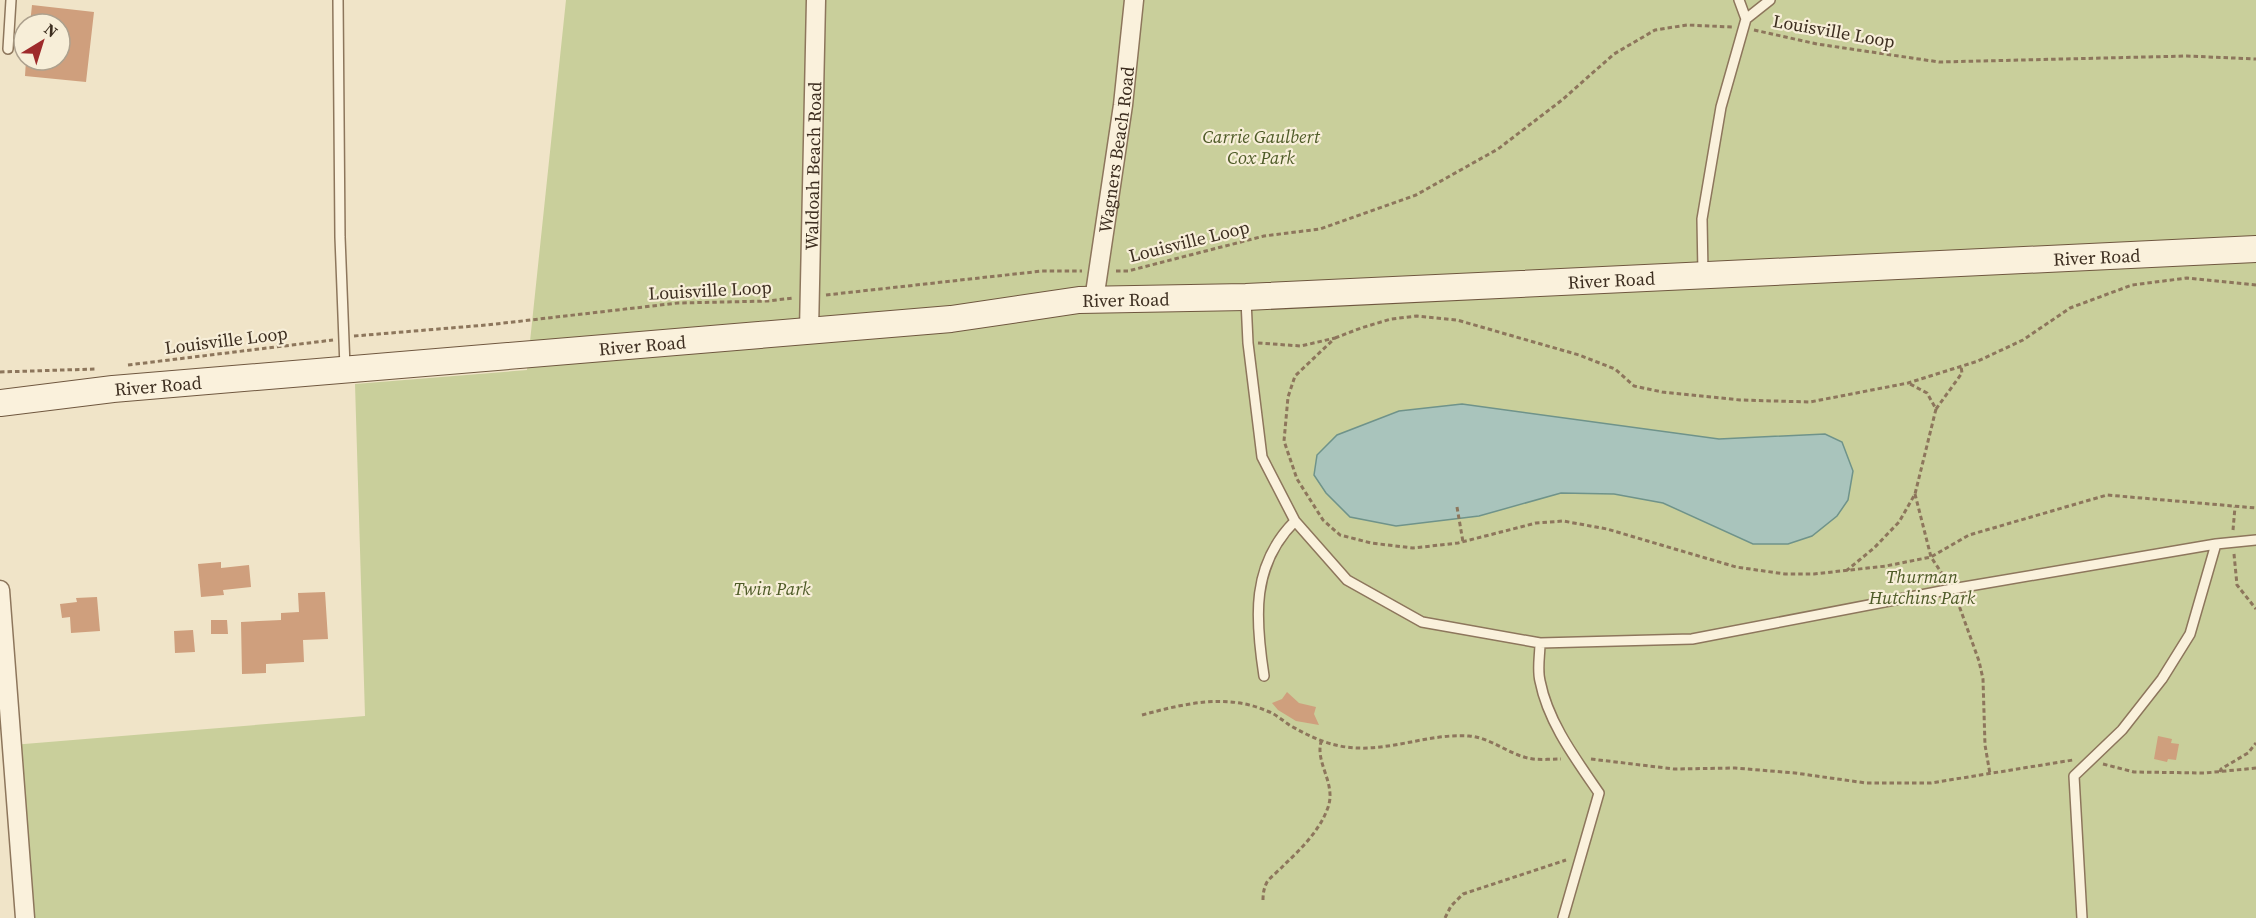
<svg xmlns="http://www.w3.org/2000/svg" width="2256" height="918" viewBox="0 0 2256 918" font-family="'Source Serif 4',serif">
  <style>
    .green { fill: #c9cf9b }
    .water { fill: #a9c4bc; stroke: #6f938a; stroke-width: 1.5 }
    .building { fill: #cf9f7d }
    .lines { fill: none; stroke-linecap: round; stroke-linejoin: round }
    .lane-casing { stroke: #8d765c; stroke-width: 12 }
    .street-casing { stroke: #8d765c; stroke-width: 21 }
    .secondary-casing { stroke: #6f573f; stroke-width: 28 }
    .path { stroke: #8d765c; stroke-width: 3; stroke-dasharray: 4.5 3; stroke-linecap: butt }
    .lane { stroke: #faf1dc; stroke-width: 9 }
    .street { stroke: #faf1dc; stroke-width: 18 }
    .secondary { stroke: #faf1dc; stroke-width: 26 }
    .labels { text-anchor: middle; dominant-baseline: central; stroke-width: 4.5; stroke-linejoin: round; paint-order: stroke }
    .street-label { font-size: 18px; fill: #3d2e20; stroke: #f7eed8 }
    .park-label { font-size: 18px; font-style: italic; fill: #4d5a26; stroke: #f7eed8 }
  </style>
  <rect width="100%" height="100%" fill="#f0e4c8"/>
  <path class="green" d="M566,0H2256V918H32L12,745L365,716L355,384L527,370Z"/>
  <path class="water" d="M1462,404L1719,439L1825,434L1842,442L1853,471L1848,500L1837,516L1812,536L1788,544H1753L1663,503L1614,494L1561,493L1479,516L1396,526L1350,517L1326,493L1314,475L1317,455L1337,435L1399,411Z"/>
  <path class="building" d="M32,5L94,12L86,82L25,76L26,60H60V24H30Z
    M221,562V568L249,565L251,587L223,590L224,595L201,597L198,564Z
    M325,592L328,639L303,640L304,662L266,664V673L242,674L241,622L281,620V613L299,612L298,593Z
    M97,597L100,631L71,633L70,617L62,618L60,604L77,602L76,598Z
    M211,620H227L228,634H211Z
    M193,630L195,652L175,653L174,631Z
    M1287,692L1299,703L1316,707L1314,714L1319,725L1296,721L1278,710L1272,703L1282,699Z
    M2158,736L2172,739L2171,743L2179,744L2176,760L2168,759L2167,762L2154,759Z"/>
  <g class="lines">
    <g class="lane-casing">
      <path id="lane" d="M338,0L340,237L345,367
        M1746,19L1770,0
        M8,49L11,0
        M1703,273L1702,219L1721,107L1746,19L1739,0
        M1246,300L1248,343L1262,457L1295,521L1347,580L1422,622L1540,643L1692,639L1952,589L2216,544L2256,540
        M1540,643C1540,655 1537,669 1540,681C1548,722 1575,758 1599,793L1563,918
        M1264,676C1255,618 1251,565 1295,521
        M2082,918L2074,776L2122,730L2162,679L2190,634L2216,544"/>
    </g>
    <g class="street-casing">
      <g id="street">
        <path id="s1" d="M1094,300L1123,105L1134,0"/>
        <path id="s2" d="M809,331L816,0"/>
        <path d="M0,590L25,918"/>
      </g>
    </g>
    <g class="secondary-casing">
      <g id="secondary">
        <path id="s3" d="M0,403L113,389L951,319L1079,300L1246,297L2256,249"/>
      </g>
    </g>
    <path class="path" d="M1754,30L1817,44L1939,62L2187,56L2256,59
      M1116,271H1128L1264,236L1320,229L1416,195L1498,149L1562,100L1614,54L1655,30L1687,25L1732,27
      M826,295L1042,271H1082
      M354,336L487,325L678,303L768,301L793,298
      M1335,338L1361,328L1391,319L1417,316L1457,320L1579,355L1615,369L1634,386L1662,392L1740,400L1810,402L1908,383L1978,361L2023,340L2070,308L2132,285L2187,278L2256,285
      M1258,343L1301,346L1335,338L1295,376L1288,397L1284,441L1297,479L1323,520L1340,535L1371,543L1413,548L1458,543L1536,523L1563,521L1607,529L1736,567L1785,574H1814L1886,566L1931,557L1969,535L2107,495L2256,508
      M128,365L333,340
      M0,372L95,369
      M1936,409L1962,373L1961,366
      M1915,494L1931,557L1945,578
      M1457,507L1463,542
      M2233,530L2235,507
      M2234,554L2237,585L2256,609
      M1846,571L1874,548L1899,522L1915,494L1936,409L1927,393L1910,384
      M1957,600L1979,661L1983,679L1985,745L1990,774
      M1142,715C1183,704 1226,693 1267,711C1276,714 1283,721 1291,726C1309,736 1325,744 1346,747C1387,753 1428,733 1469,736C1493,738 1510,756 1533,759C1542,760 1552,759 1561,759
      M1591,759L1674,769L1735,768L1795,773L1866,783H1931L2073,760
      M2103,764L2134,772L2205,773L2256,768
      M2220,772L2221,769L2248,753L2256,743
      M1263,900C1263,893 1264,888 1267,882C1271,876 1279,871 1284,865C1300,850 1319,831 1327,810C1338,785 1315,764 1321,742
      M1445,918L1451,906L1463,894L1566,860"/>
    <use href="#lane" class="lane"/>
    <use href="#street" class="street"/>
    <use href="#secondary" class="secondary"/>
  </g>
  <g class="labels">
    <g class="street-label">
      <text transform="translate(1834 31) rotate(10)">Louisville Loop</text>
      <text stroke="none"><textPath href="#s1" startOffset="152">Wagners Beach Road</textPath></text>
      <text stroke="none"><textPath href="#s2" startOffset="165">Waldoah Beach Road</textPath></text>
      <text transform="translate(1189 241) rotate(-14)">Louisville Loop</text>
      <text stroke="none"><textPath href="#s3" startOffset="2103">River Road</textPath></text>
      <text stroke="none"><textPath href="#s3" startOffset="1617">River Road</textPath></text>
      <text transform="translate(710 290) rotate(-3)">Louisville Loop</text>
      <text stroke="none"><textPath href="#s3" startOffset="1131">River Road</textPath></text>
      <text transform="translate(226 340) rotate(-7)">Louisville Loop</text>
      <text stroke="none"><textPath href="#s3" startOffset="645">River Road</textPath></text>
      <text stroke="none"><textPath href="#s3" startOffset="159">River Road</textPath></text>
    </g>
    <g class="park-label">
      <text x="1261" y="136">Carrie Gaulbert<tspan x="1261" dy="21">Cox Park</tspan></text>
      <text x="1922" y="576">Thurman<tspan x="1922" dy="21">Hutchins Park</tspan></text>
      <text x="772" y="588">Twin Park</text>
    </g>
  </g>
  <g transform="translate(42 42) rotate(38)"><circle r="28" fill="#f7eed8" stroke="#ada18e" stroke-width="1.5"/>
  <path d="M0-4.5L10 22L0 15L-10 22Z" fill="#9e2a2b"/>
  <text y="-9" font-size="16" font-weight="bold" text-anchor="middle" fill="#3d2e20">N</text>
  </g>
</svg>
